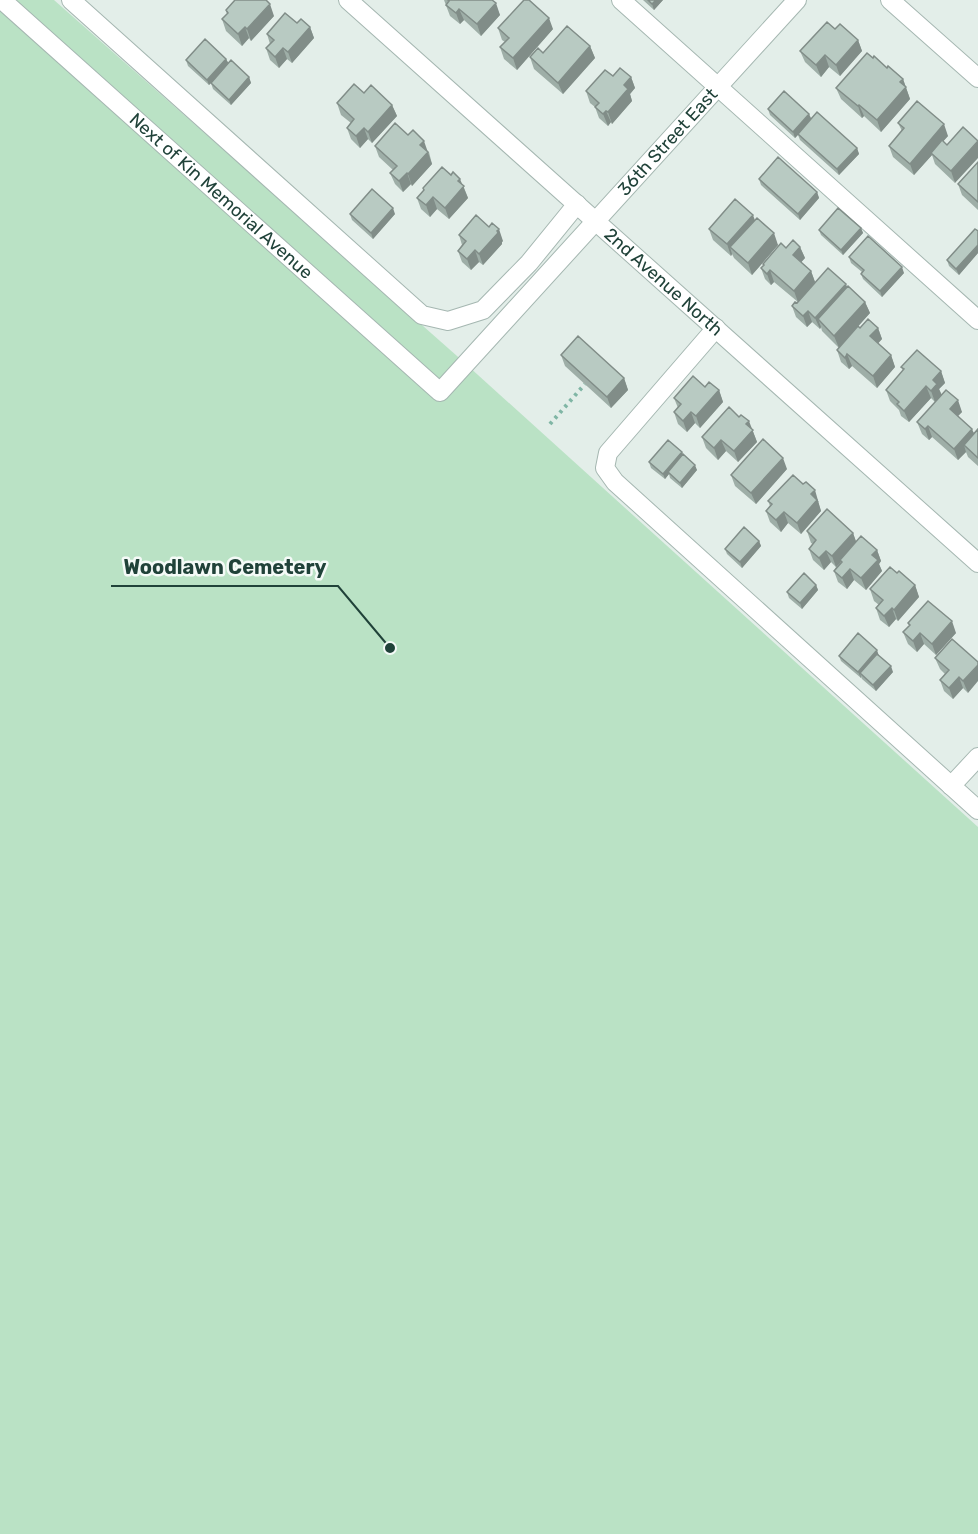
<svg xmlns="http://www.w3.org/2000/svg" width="978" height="1534" viewBox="0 0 978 1534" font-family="Rubik,sans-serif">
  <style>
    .green { fill: #bae2c5 }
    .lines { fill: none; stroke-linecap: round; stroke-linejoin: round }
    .minor-casing { stroke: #a5b7b1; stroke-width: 20 }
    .path { stroke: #80b6a5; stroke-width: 4; stroke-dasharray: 3 4.5; stroke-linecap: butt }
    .minor { stroke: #fff; stroke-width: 18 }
    .wall { fill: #9eaea7 }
    .shaded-wall { fill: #818d88 }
    .building { fill: #b8cac2; stroke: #818d88; stroke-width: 1.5 }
    .labels { text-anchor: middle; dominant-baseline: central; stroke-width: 5; stroke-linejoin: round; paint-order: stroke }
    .street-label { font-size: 18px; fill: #204239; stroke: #f4faf7 }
    .leader { fill: none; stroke: #204239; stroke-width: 2 }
    .callout-dot { fill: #204239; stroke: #f4faf7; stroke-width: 2 }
    .callout-label { font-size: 20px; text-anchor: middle; font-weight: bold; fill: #204239; stroke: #f4faf7; stroke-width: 5; stroke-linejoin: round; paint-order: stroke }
  </style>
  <rect width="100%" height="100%" fill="#e3eee9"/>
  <path class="green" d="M0,0H54L457,356L978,827V1534H0Z"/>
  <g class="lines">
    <g class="minor-casing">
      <g id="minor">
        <path id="s1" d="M2,0L440,392L797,0"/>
        <path d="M71,0L422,315L448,321L483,310L529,263L577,204"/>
        <path id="s2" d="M348,0L978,563"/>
        <path d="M621,0L978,320"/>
        <path d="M890,0L978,78"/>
        <path d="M716,328L608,453L605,468L615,482L978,810"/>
        <path d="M951,786L978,757"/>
      </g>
    </g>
    <path class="path" d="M550,424L585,384"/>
    <use href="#minor" class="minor"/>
  </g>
  <path class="wall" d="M444,0H492L500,15L481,36L464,20L460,24L450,16Z
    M643,0H663L654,10Z
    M226,10L274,16L251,41L249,38L242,46L226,31L222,19L227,14Z
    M297,23L310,27L314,38L292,63L287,59L279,68L270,60L266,48L270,44L267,34Z
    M498,28L553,29L517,70L504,59L500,47L505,42L502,40Z
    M835,29L858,40L862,51L840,76L829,67L821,77L805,62L800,51Z
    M590,46L595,58L563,94L534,69L530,57L543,53Z
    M873,58L903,79L910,99L881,132L864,116L862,118L841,99L836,88Z
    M226,59L228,63L249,77L251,83L231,105L213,89L211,83L209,85L188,66L186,60Z
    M613,76L631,77L635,88L630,94L632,101L612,124L611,122L608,126L599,118L595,107L590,103L586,91Z
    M364,93L392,105L397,116L372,143L368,139L360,148L351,139L347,128L351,123L341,115L337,103Z
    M768,109L811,119L857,148L859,154L839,175L800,140L798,135L795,138L770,115Z
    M898,123L948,136L943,141L947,145L955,183L935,164L932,155L914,175L893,157L889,146L902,131Z
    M375,146L429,152L432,164L412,186L411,184L403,192L395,184L390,173L393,170L379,157Z
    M978,162V210L962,195L958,184Z
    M759,179L817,192L819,198L800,220L761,185Z
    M463,185L468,198L449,219L437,209L430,217L421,209L417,198L423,191V188Z
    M350,214H395L373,239L352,220Z
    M755,220L778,245L752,275L734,258L732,254L731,256L713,240L709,229Z
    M861,228L863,233L843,255L821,235L819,230Z
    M978,231V253L959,275L949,266L947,260Z
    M459,235L503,241L502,242V244L483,265L479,262L471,270L462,262L458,251L462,245Z
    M800,247L805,258L801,262L811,271L815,282L847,287L865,302L870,313L858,326L860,328H878L882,339L878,343L891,355L895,367L877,388L852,366L849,369L841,362L837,350L839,348L822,331L821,327L820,329L812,322L807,327L796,317L792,306L798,302L774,282L771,285L765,279L761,268L786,248Z
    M849,257L904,273L882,297L863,279L861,274L862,272L851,263Z
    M561,355L624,378L628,390L611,408L565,366Z
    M901,367L941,371L945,383L939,389L942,395L962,412L958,416L974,433L978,429V466L968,457L966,452L958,460L932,437L929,440L922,434L917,422L935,402L931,398L909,422L901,416L899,410L890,401L886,390L903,371Z
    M705,387L719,390L723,402L700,428L695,423L687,432L678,424L674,412L678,408L674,398Z
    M752,429L757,442L738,462L726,451L718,460L706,448L702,437Z
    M682,452L683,455L697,470L682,488L670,478L669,474L665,479L651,468L649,462Z
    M787,469L756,504L735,486L731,475Z
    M768,501H819L818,502L821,511L801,534L788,523L781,532L770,522L766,511L770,506Z
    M807,531L853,533L856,542L877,550L881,561L879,564L882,571L866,590L854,580L847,589L838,582L834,571L836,567L831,562L824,570L813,560L809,549L813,544L811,543Z
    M759,541L761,546L742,568L727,554L725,549Z
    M897,573L915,585L919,597L898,621L896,619L889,627L880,620L876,608L879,605L874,601L870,589Z
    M816,585L818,590L802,609L789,598L787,592Z
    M908,623L956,633L936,655L924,644L917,652L908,644L903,632L909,626Z
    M952,639L968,693L963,688L953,699L944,691L940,680L945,674L940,669L935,658Z
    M839,656L893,672L876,691L862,679L861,677V678L841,661Z"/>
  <path class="shaded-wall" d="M656,0H663L654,10L652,4Z
    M496,3L500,15L481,36L477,24Z
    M270,4L274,16L251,41L247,29Z
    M459,9L464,20L460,24L456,13Z
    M549,18L553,29L517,70L513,58Z
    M245,27L249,38L242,46L238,34Z
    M310,27L314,38L292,63L288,52Z
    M858,40L862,51L840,76L836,65Z
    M590,46L595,58L563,94L558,83Z
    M283,48L287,59L279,68L275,57Z
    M825,55L829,67L821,77L816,65Z
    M226,59L229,64L209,85L207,80Z
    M249,77L251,83L231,105L229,100Z
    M631,77L635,88L630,94L632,101L612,124L608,112L624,85Z
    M903,79L910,99L881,132L877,120Z
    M392,105L397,116L372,143L368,132Z
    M859,105L864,116L862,118L858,106Z
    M606,111L611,122L608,126L603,114Z
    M809,114L812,120L795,138L793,132Z
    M944,124L948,136L932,154L931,153L932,155L914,175L910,164Z
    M364,128L368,139L360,148L356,136Z
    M424,141L432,164L412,186L408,174L420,145Z
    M978,141V158L955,183L951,171Z
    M857,148L859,154L839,175L837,169Z
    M407,173L411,184L403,192L399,181Z
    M460,179L468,198L449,219L445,208L458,181Z
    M817,192L819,198L800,220L798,214Z
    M433,197L437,209L430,217L426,205Z
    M393,208L395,214L373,239L371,233Z
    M753,215L757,226L730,247L732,254L731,256L727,244Z
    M861,228L863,233L843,255L841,250Z
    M499,229L503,241L502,242V244L483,265L479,254Z
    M774,233L778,245L752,275L748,263Z
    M978,245V253L959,275L956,269Z
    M800,247L805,258L797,267L793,255Z
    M475,250L479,262L471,270L467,259Z
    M902,267L904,273L882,297L880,291Z
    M770,270L774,282L771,285L767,274Z
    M811,271L815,282L798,302L794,291Z
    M846,284L850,295L818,319L821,327L820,329L815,318Z
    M865,302L870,313L839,348L834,336Z
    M808,311L812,322L807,327L803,316Z
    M878,328L882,339L874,348L870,336Z
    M847,354L852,366L849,369L845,358Z
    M891,355L895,367L877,388L873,376Z
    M941,371L945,383L939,389L942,396L935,402L931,391L933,380Z
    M624,378L628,390L611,408L607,397Z
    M926,386L931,398L909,422L904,411Z
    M719,390L723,402L700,428L696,416Z
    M958,400L962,412L954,420L950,409Z
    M691,412L695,423L687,432L683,421Z
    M749,421L757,442L738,462L734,451L746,424Z
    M928,426L932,437L929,440L925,429Z
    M972,429L977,440L964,445L966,452L958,460L954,449Z
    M721,440L726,451L718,460L714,448Z
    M682,452L684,458L668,472L669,474L665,479L663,474Z
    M783,458L787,469L756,504L751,493Z
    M695,465L697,470L682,488L680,483Z
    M815,490L821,511L801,534L797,523L811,494Z
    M784,512L788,523L781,532L776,520Z
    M853,533L857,544L840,560L841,562L836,567L832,556Z
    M759,541L761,546L742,568L740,562Z
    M877,550L881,561L879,564L882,571L866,590L861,578L872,555Z
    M826,551L831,562L824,570L819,558Z
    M850,569L854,580L847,589L842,578Z
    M816,585L818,590L802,609L800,603Z
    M915,585L919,597L898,621L894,610Z
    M892,608L896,619L889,627L884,616Z
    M952,621L956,633L936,655L932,644Z
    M920,633L924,644L917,652L913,641Z
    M877,650L879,656L860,673L861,677V678L858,672Z
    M978,665V681L968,693L963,681Z
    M891,666L893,672L876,691L873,685Z
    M959,677L963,688L953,699L949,688Z"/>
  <path class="building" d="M235,0H266L270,4L247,29L245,27L238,34L222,19L228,13L226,10Z
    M448,0H492L496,3L477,24L459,9L456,13L446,5L449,1Z
    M524,0H529L549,18L513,58L500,47L509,38L498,28Z
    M648,0H656L652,4Z
    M285,13L297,23L301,19L310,27L288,52L283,48L275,57L266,48L274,40L267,34Z
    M827,22L835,29L840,24L858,40L836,65L825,55L816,65L800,51Z
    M567,26L590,46L558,83L530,57L538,48L543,53Z
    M205,39L226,59L207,80L186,60Z
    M867,53L873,58L874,56L887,68L888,66L903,79L900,82L906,87L877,120L859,105L858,106L836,88Z
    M231,60L249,77L229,100L211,83Z
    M620,68L631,77L624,85L628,89L608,112L606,111L603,114L595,107L599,103L586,91L605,70L613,76Z
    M354,84L364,93L371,85L392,105L368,132L364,128L356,136L347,128L354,119L337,103Z
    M784,91L809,114L793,132L768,109Z
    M917,101L944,124L910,164L889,146L904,128L898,123Z
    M817,112L857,148L837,169L798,134Z
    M395,123L408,135L413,130L424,141L420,145L428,152L408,174L407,173L399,181L390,173L397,166L375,146Z
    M963,127L978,141L951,171L931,153L942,140L947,145Z
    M778,157L817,192L798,214L759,179Z
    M978,162V202L958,184Z
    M442,167L451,175L453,172L460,179L458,181L464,186L445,208L433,197L426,205L417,198L424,190L423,188Z
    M372,189L393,208L371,233L350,214Z
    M735,199L753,215L727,244L709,229Z
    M838,208L861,228L841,250L819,230Z
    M476,215L489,227L492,223L499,229L497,231L498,233L479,254L475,250L467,259L458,251L466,241L459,235Z
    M757,218L774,233L748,263L730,247Z
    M975,229L978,231V245L956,269L947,260Z
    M868,236L902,267L880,291L861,274L864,270L849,257Z
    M793,240L800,247L793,255L811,271L794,291L770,270L767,274L761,268L764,265L763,264L781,243L786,248Z
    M828,268L846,284L815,318L808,311L803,316L792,306L795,302L797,303Z
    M848,286L865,302L834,336L818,319Z
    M868,319L878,328L870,336L891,355L873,376L847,354L845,358L837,350L858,326L860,328Z
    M578,336L624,378L607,397L561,355Z
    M917,350L941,371L933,380L937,384L931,391L926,386L904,411L897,404L899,402L886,390L904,369L901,367Z
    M693,376L705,387L709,382L719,390L696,416L691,412L683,421L674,412L681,404L674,398Z
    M946,390L958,400L950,409L972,429L954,449L928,426L925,429L917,422Z
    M729,407L739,417L741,415L749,421L746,424L753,430L734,451L721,440L714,448L702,437Z
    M978,429V458L964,445Z
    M763,439L783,458L751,493L731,475Z
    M668,440L682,452L663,474L649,462Z
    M683,454L695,465L680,483L668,472Z
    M793,475L803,484L806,482L815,490L811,494L817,500L797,523L784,512L776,520L766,511L772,504L768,501Z
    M827,509L853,533L832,556L826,551L819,558L809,549L816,540L807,531Z
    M744,527L759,541L740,562L725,549Z
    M861,536L877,550L872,555L878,560L861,578L850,569L842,578L834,571L842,562L840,560Z
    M890,567L897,573L899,571L915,585L894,610L892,608L884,616L876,608L883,600L870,589Z
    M804,573L816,585L800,603L787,592Z
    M928,601L952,621L932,644L920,633L913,641L903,632L910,625L908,623Z
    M858,633L877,650L858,672L839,656Z
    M952,639L978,662V665L963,681L959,677L949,688L940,680L949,670L935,658Z
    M877,654L891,666L873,685L860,673Z"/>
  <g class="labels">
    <g class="street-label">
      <text stroke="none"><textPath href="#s1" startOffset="926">36th Street East</textPath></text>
      <text stroke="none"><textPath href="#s1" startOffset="294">Next of Kin Memorial Avenue</textPath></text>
      <text stroke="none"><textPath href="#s2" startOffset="423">2nd Avenue North</textPath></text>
    </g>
  </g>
  <path class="leader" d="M390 648L338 586H111"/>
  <circle class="callout-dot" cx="390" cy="648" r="6"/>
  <g class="callout-label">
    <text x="225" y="574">Woodlawn Cemetery</text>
  </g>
</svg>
